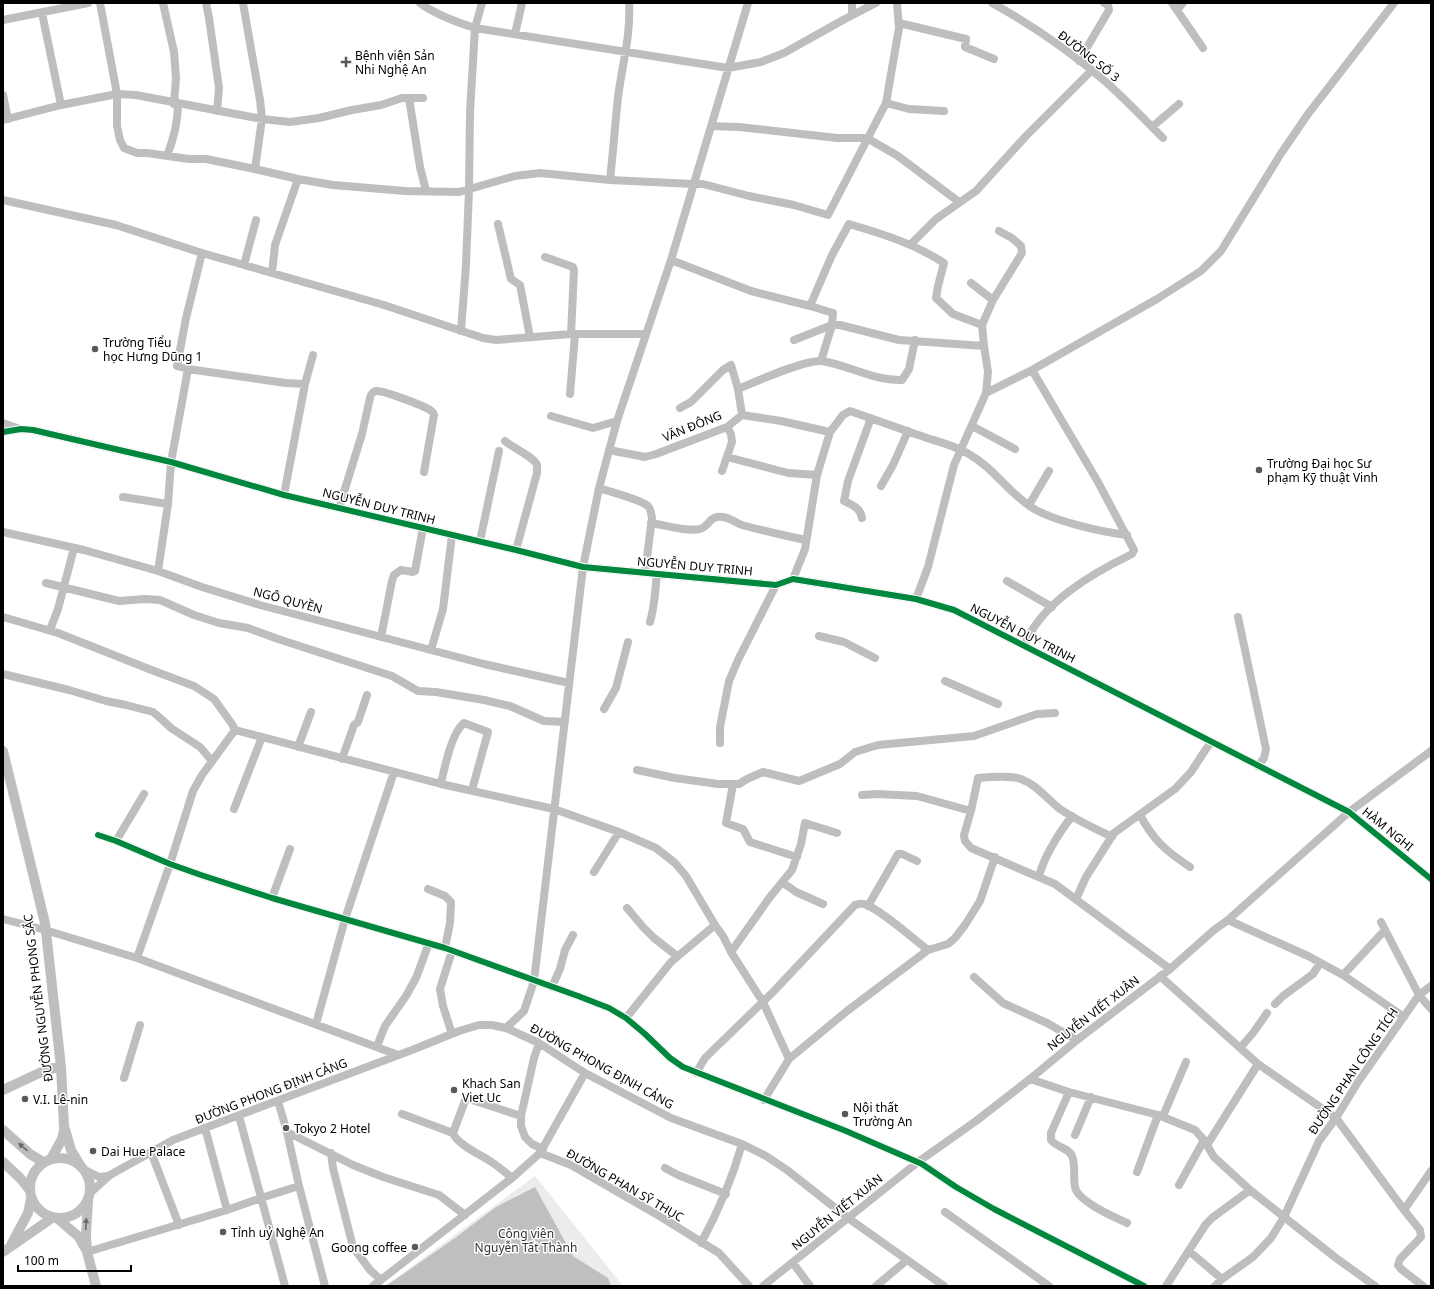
<svg xmlns="http://www.w3.org/2000/svg" width="1434" height="1289" viewBox="0 0 1434 1289" font-family="'Noto Sans',sans-serif">
  <style>
    .green { fill: #ececec }
    .water { fill: #bfbfbf }
    .lines { fill: none; stroke-linecap: round; stroke-linejoin: round }
    .minor { stroke: #bebebe; stroke-width: 8 }
    .major { stroke: #bebebe; stroke-width: 10 }
    .cycleway-casing { stroke: #fff; stroke-width: 8 }
    .cycleway { stroke: #00873e; stroke-width: 6 }
    .oneway { fill: #686868 }
    .poi-dot { fill: #595959; stroke: #fff; stroke-width: 1.5 }
    .labels { text-anchor: middle; dominant-baseline: central; stroke-width: 3; stroke-linejoin: round; paint-order: stroke }
    .poi-label { font-size: 12px; fill: #000; stroke: #fff; text-anchor: start }
    .street-label { font-size: 12px; fill: #000; stroke: #fff }
    .park-label { font-size: 12px; fill: #333; stroke: #fff }
  </style>
  <rect width="100%" height="100%" fill="#fff"/>
  <path class="green" d="M535,1176L623,1286H384L403,1273Z"/>
  <path class="water" d="M535,1187L573,1256L608,1278L611,1286H386L455,1238L496,1207Z"/>
  <g class="lines">
    <path class="minor" d="M100,3L117,94V126L120,140L124,148L137,153H147L189,159H206L255,169L298,179L333,185L405,191L459,192L515,176L540,173L610,180L693,184H703L749,196L794,205L828,215L886,103L899,28L897,3
      M163,3L174,52L176,78L174,104
      M206,3L209,18L219,88L217,111
      M243,3L260,100L262,119L255,169
      M420,3C436,15 456,22 475,28L728,68L761,62L784,53L843,20L876,3
      M852,3V15
      M992,3C1032,25 1071,52 1106,82C1126,100 1144,119 1163,138
      M1172,3L1203,48
      M1177,10L1183,3
      M42,13L61,105
      M3,20L88,3
      M899,23L966,39L965,47L994,59
      M515,34L522,3
      M1079,61L1109,10L1108,5L1104,3
      M3,95L8,119
      M409,98L420,167L426,191
      M886,103L909,109L944,111
      M3,120L61,105L117,94L136,95L262,119L290,122L319,118L352,110L381,105L402,98H423
      M711,126L739,127L837,138H867L898,156L959,202
      M1152,127L1179,104
      M167,156C174,138 178,123 178,104
      M610,180C613,153 615,125 618,97C622,66 631,35 629,3
      M3,200L116,225L202,253L384,305L483,338L496,340L571,334H645
      M498,224L511,279L520,285L530,337
      M911,244L936,219L976,191L1026,136L1092,70
      M202,253L186,318L177,366L188,369L286,383L305,384
      M545,257L573,267L574,270L571,334
      M671,260L751,291L810,306L833,313L832,325L821,361
      M244,265L256,220
      M272,273L275,245L298,179
      M971,283L993,300
      M810,306L832,255L849,224C883,234 915,244 944,263L938,286L936,298L953,314L982,325L984,346
      M982,325L993,300L1022,253L1021,246L1012,238L999,231
      M461,331L466,265L469,190L470,112L475,28L482,3
      M794,340L832,325H840L899,340L984,346L988,372L986,393L954,465L928,567L916,599
      M738,389C755,382 806,359 822,361C848,365 874,381 902,380L909,369L915,340
      M986,393L1032,370L1157,299L1201,271L1221,251L1280,155L1308,114L1394,3
      M570,394L575,335
      M680,408L691,402L723,370L731,365L738,389L742,415
      M551,416L593,428L617,421
      M3,423L20,429
      M972,426L1015,449
      M3,432L21,429L33,430L171,462L284,495L516,550L583,567L776,585L793,579L916,599L954,610L1349,812L1431,879
      M505,441C513,448 534,457 537,465V473L516,550
      M609,450L645,457L656,454L727,427L742,415L781,421L830,432
      M727,457L788,473L817,475
      M722,471L732,442L731,434L727,427
      M881,486L893,465L908,431
      M599,488C610,492 640,499 648,506C651,509 651,514 652,518L645,573
      M284,495L305,384L313,355
      M123,497L168,504
      M1029,505L1049,471
      M339,508L362,434L370,398C371,394 372,392 376,391C383,390 424,406 430,410C433,412 433,412 434,415L424,472
      M862,518C861,508 852,505 844,501L848,481L871,418
      M651,523C665,525 687,532 700,529C710,526 709,515 723,517C731,518 735,523 742,525C763,531 784,535 805,540
      M3,532L84,550L158,571L202,587L260,605L484,664L569,683
      M480,541L499,451
      M158,571L168,504L171,462L188,369
      M793,579L805,549L817,475L830,432L843,415L850,411C876,420 901,429 927,438C940,442 955,446 967,453C993,467 1008,492 1031,507C1052,521 1102,532 1127,535
      M1007,581L1052,607
      M46,583L119,601L145,599L160,600L194,615L219,623L248,628L278,639L392,676L418,691L436,692L484,700L510,706L544,721L565,722
      M3,617L58,633L154,671L194,686L214,699L232,724L235,730L441,784L554,809L619,832L656,848L675,863L686,876L715,925L723,936L731,952L763,1002L789,1059
      M1238,617L1266,749L1264,758L1258,766
      M650,622C655,606 655,590 657,574
      M50,630L58,609L74,548
      M819,636L844,642L875,658
      M381,637L392,581L394,575L401,570L413,572L415,571L423,528
      M1024,646C1041,603 1091,574 1132,554L1134,550L1098,482L1032,370
      M431,650L443,609L452,535
      M3,674L69,690L106,701L126,705L153,712L159,717L171,728L200,747L212,761
      M945,681L998,704
      M604,709L616,688L628,642
      M720,743V727L729,681L738,660L776,585
      M298,747L311,712
      M342,759L354,725L358,722L367,695
      M637,770L675,778L718,784H739L747,779L763,772L799,781L840,764L855,752L878,745L974,736L1037,714L1055,713
      M441,784C444,769 452,732 464,723L488,732L472,790
      M733,784L726,823L743,829L750,842L797,857
      M862,795L877,794L917,796L971,811
      M234,809L262,737
      M1140,815C1154,841 1166,851 1190,867
      M98,835L116,841L170,864L201,875L272,898L445,948L578,996L609,1008L626,1018L645,1034L670,1058L683,1067L846,1131L922,1164L956,1187L994,1209L1144,1286
      M1112,837C1094,828 1076,820 1060,809C1047,799 1037,785 1021,779C1010,775 990,777 978,778L971,811L964,835L965,841L971,848L1055,884L1170,969
      M116,841L144,794
      M594,872L619,832
      M1039,876C1045,855 1059,833 1072,816
      M782,882L796,892L823,904
      M428,889L445,896L451,902L450,923L445,948
      M272,898L290,849
      M1076,899L1086,877L1114,833L1175,789L1191,772L1206,749L1212,742
      M868,906L898,854H902L917,861
      M627,908L643,927L654,938L677,956
      M3,919L45,930L137,958L398,1055
      M1228,920L1308,956L1343,975L1404,1017
      M1381,922L1419,995L1431,1009
      M452,951L440,989L443,1006L452,1034
      M731,952L770,897L792,870L801,844L805,823L837,833
      M137,958L170,864L193,791L202,775L235,730
      M1343,975L1385,930
      M1160,976L1258,1064L1336,1118L1404,1210L1420,1230L1421,1237L1400,1259L1398,1265L1401,1269L1423,1286
      M974,977L1003,1003L1047,1023L1077,1040
      M552,987L560,969L565,950L573,935
      M1275,1004L1283,996L1313,974L1320,963
      M626,1018L671,962L715,925
      M316,1024L345,919L394,772
      M506,1028L524,1011L534,981L583,567L599,488L617,421L671,260L748,3
      M539,1043L534,1058L521,1116V1126L525,1137L532,1144L543,1149
      M377,1046L385,1026L406,996L416,978L429,943
      M1240,1048L1253,1033L1267,1013
      M696,1073L705,1058L773,992L855,905C860,903 863,903 867,905C885,913 912,938 928,950
      M124,1078L140,1025
      M1030,1079L1069,1092L1158,1115L1195,1130L1204,1140L1214,1157L1250,1190L1336,1258L1375,1286
      M1069,1092L1051,1133V1140C1056,1147 1069,1148 1072,1156C1076,1165 1073,1178 1075,1187C1077,1201 1114,1217 1127,1223
      M764,1100L789,1059L847,1011L928,950L948,944L955,938L965,925L980,901L995,857
      M278,1101L287,1132L299,1186L325,1286
      M402,1114L453,1133C456,1144 483,1156 493,1163C499,1167 506,1173 512,1178
      M239,1116L285,1286
      M1163,1116L1186,1062
      M205,1128L227,1210
      M287,1132L353,1165L383,1177L439,1195L465,1215
      M453,1133L466,1098L521,1116
      M1075,1135L1091,1097
      M1207,1145L1258,1064
      M151,1152L179,1225
      M331,1153L333,1168L353,1247L370,1270L381,1280
      M540,1153L571,1165L661,1217L719,1253L749,1286
      M665,1168L678,1175L726,1194
      M83,1169L99,1177L109,1176
      M1137,1172L1158,1115
      M1179,1185L1204,1140
      M90,1193L110,1175L173,1140L412,1050L459,1031L479,1025H492L506,1028L539,1043L585,1073L671,1118L742,1144L766,1156L787,1170L848,1218L944,1286
      M1404,1210L1431,1171
      M945,1212L1049,1286
      M701,1243C719,1210 732,1180 742,1144
      M1189,1251L1222,1279
      M87,1252L227,1210L261,1198L299,1186
      M793,1263L810,1286
      M373,1286L512,1178L540,1153L585,1073
      M763,1286L918,1162L976,1121L1030,1079L1077,1040L1170,969L1214,930L1228,920L1349,812L1431,751
      M876,1286L907,1260
      M1166,1286L1206,1224L1212,1218L1250,1190
      M1215,1286L1222,1279L1253,1257L1271,1238L1284,1217L1319,1141L1336,1118L1358,1082L1419,995L1431,986"/>
    <path class="major" d="M3,751L45,923L61,1067L64,1126L71,1150L80,1165
      M3,1090L48,1069L61,1067
      M3,1130L30,1154L43,1162
      M30 1188a30 30 0 1 1 60 0a30 30 0 1 1-60 0Z
      M51,1159L62,1139L64,1130
      M3,1162L20,1178L29,1189
      M88,1201L86,1235L87,1252L96,1286
      M57,1218L79,1237L85,1248
      M12,1243L28,1213L31,1199
      M3,1252L52,1218"/>
    <g class="cycleway-casing">
      <path id="cycleway" d="M3,432L21,429L33,430L171,462L284,495L516,550L583,567L776,585L793,579L916,599L954,610L1349,812L1431,879
        M98,835L116,841L170,864L201,875L272,898L445,948L578,996L609,1008L626,1018L645,1034L670,1058L683,1067L846,1131L922,1164L956,1187L994,1209L1144,1286"/>
    </g>
    <use href="#cycleway" class="cycleway"/>
  </g>
  <defs><path id="oneway-solid" d="M-6-.8H1V-3.2L6.5 0L1 3.2V.8H-6Z"/></defs>
  <g class="oneway">
    <use href="#oneway-solid" transform="translate(23 1147) rotate(-140)"/>
    <use href="#oneway-solid" transform="translate(86 1224) rotate(-87)"/>
  </g>
  <g class="poi-dot">
    <path d="M344 56h4v4h4v4h-4v4h-4v-4h-4v-4h4z"/>
    <circle cx="95" cy="349" r="4"/>
    <circle cx="1259" cy="470" r="4"/>
    <circle cx="454" cy="1090" r="4"/>
    <circle cx="25" cy="1099" r="4"/>
    <circle cx="845" cy="1114" r="4"/>
    <circle cx="286" cy="1128" r="4"/>
    <circle cx="93" cy="1151" r="4"/>
    <circle cx="223" cy="1232" r="4"/>
    <circle cx="415" cy="1247" r="4"/>
  </g>
  <g class="labels">
    <g class="poi-label">
      <text x="355" y="55">Bệnh viện Sản<tspan x="355" dy="14">Nhi Nghệ An</tspan></text>
      <text x="103" y="342">Trường Tiểu<tspan x="103" dy="14">học Hưng Dũng 1</tspan></text>
      <text x="1267" y="463">Trường Đại học Sư<tspan x="1267" dy="14">phạm Kỹ thuật Vinh</tspan></text>
      <text x="462" y="1083">Khach San<tspan x="462" dy="14">Viet Uc</tspan></text>
      <text x="33" y="1099">V.I. Lê-nin</text>
      <text x="853" y="1107">Nội thất<tspan x="853" dy="14">Trường An</tspan></text>
      <text x="294" y="1128">Tokyo 2 Hotel</text>
      <text x="101" y="1151">Dai Hue Palace</text>
      <text x="231" y="1232">Tỉnh uỷ Nghệ An</text>
      <text x="407" y="1247" text-anchor="end">Goong coffee</text>
    </g>
    <g class="street-label">
      <text transform="translate(1089 56) rotate(38)">ĐƯỜNG SỐ 3</text>
      <text transform="translate(692 426) rotate(-22)">VĂN ĐÔNG</text>
      <text transform="translate(379 506) rotate(14)">NGUYỄN DUY TRINH</text>
      <text transform="translate(695 566) rotate(5)">NGUYỄN DUY TRINH</text>
      <text transform="translate(288 600) rotate(15)">NGÔ QUYỀN</text>
      <text transform="translate(1023 633) rotate(27)">NGUYỄN DUY TRINH</text>
      <text transform="translate(1388 829) rotate(39)">HÀM NGHI</text>
      <text transform="translate(38 998) rotate(-97)">ĐƯỜNG NGUYỄN PHONG SẮC</text>
      <text transform="translate(1093 1013) rotate(-38)">NGUYỄN VIẾT XUÂN</text>
      <text transform="translate(602 1066) rotate(29)">ĐƯỜNG PHONG ĐỊNH CẢNG</text>
      <text transform="translate(1353 1071) rotate(-56)">ĐƯỜNG PHAN CÔNG TÍCH</text>
      <text transform="translate(271 1091) rotate(-21)">ĐƯỜNG PHONG ĐỊNH CẢNG</text>
      <text transform="translate(625 1185) rotate(30)">ĐƯỜNG PHAN SỸ THỤC</text>
      <text transform="translate(837 1212) rotate(-39)">NGUYỄN VIẾT XUÂN</text>
    </g>
    <g class="park-label">
      <text x="526" y="1233">Công viên<tspan x="526" dy="14">Nguyễn Tất Thành</tspan></text>
    </g>
  </g>
  <rect width="1434" height="1289" fill="none" stroke="#000000" stroke-width="8"/>
  <path d="M18 1265v6h113v-6" fill="none" stroke="#000000" stroke-width="2"/>
  <text x="24" y="1265" font-size="12" fill="#000000" stroke="#ffffff" stroke-width="3" paint-order="stroke">100 m</text>
</svg>
